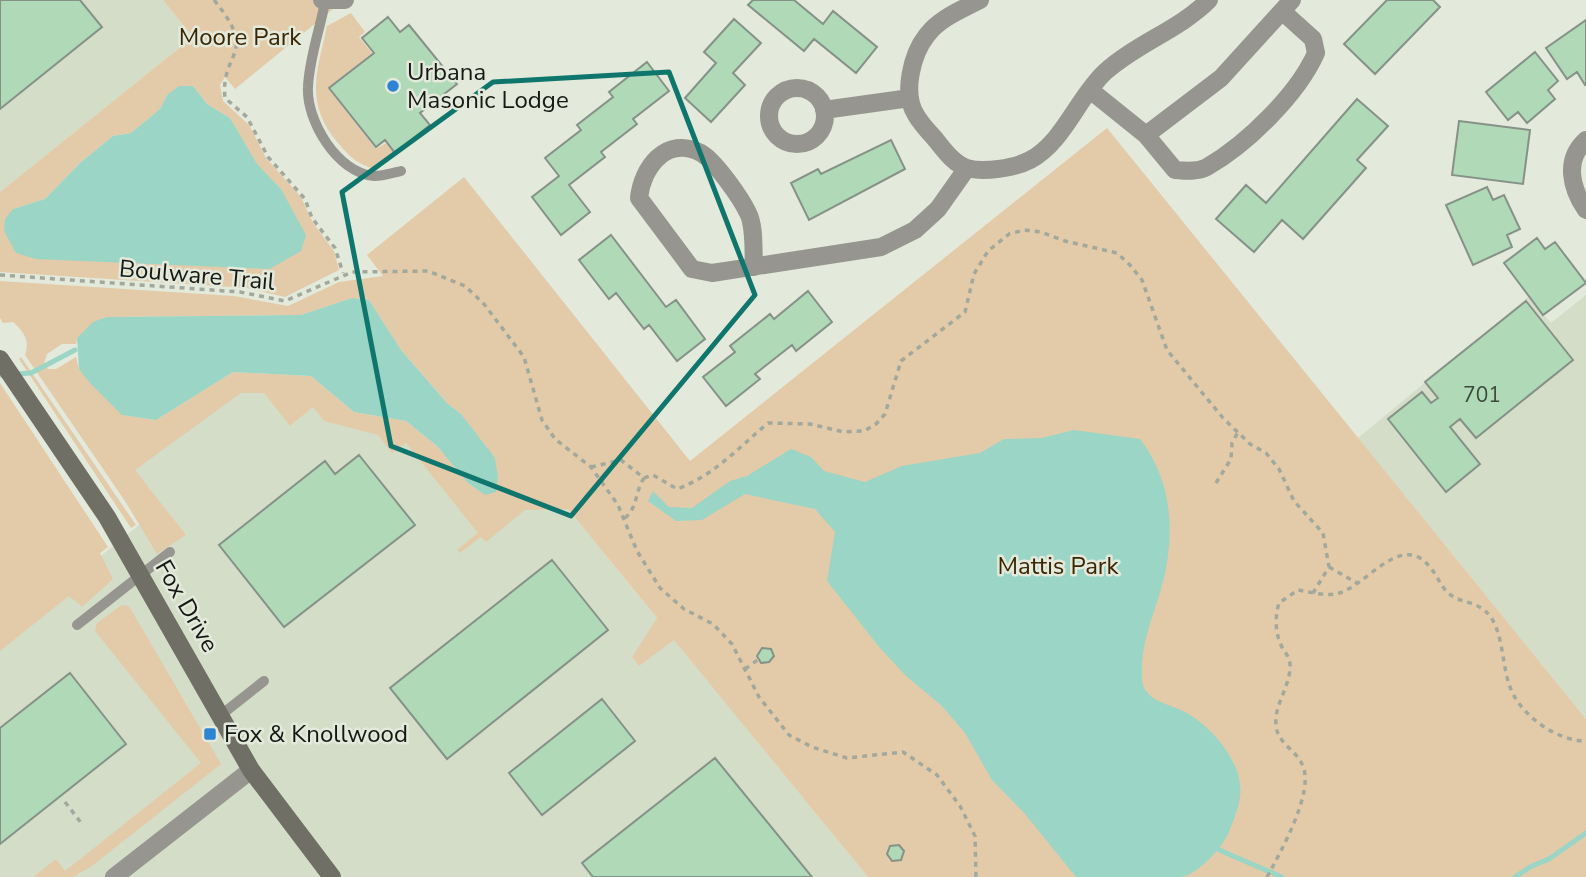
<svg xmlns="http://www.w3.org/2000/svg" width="1586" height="877" viewBox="0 0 1586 877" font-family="'Nunito Sans',sans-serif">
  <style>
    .built { fill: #d4ddc8 }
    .green { fill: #e3cba9; fill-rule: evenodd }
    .water { fill: #9ad5c5 }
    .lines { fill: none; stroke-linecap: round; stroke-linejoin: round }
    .stream { stroke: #9ad5c5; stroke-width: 5 }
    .building { fill: #afd9b7; stroke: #869288; stroke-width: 2 }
    .path { stroke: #a3a89c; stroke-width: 3.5; stroke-dasharray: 5 5; stroke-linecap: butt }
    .lane { stroke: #96958f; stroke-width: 10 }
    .street { stroke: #96958f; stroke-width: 18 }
    .secondary { stroke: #706f66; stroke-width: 18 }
    .marked { fill: none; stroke: #0f766e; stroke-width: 5; stroke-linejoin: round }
    .poi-dot { fill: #2d84d2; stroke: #e3e9db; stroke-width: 2.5 }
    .labels { text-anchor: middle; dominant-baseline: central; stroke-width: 5; stroke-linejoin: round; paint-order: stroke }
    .number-label { font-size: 21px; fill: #3c483c }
    .park-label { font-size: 24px; fill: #392502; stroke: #e3e9db }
    .poi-label { font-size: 24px; fill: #161813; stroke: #e3e9db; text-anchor: start }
    .street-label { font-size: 24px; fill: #161813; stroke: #e3e9db }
  </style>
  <rect width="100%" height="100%" fill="#e3e9db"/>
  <path class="built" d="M0,0H163L193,37L0,192Z
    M1586,295V719L1358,438L1528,297L1551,323Z
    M245,380L402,431L538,500L568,509L868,877H0V639L140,524L101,464Z"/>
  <path class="green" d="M163,0H344L235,89L225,77L220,85L223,101L249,125L266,158L301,197L313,223L334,251L339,270L285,297L247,288L0,272V192L193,37ZM193,86L207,104L230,118L257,165L281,189L13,209L45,199L80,163L113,136L131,133L160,109L167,95Z
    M351,13L365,32L359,37L372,53L328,88L376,149L386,143L395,153L377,170C356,163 352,159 338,143C304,103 317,72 327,26Z
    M1107,128L1586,719V877H868L674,640L639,666L632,657L657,618L568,509L525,510L486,542L481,537L460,553L457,550L478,533L406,443L392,453L378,435L324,421L313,407L290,426L264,393H241L135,470L186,535L157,554L125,501L25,355C30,340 24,332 13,322L3,323L0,318V281L234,296L288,306L339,282L383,276L367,255L464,177L690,461ZM352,298L369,300L401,350L447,403L461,414L477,437L485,495L468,483L437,446L406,421L354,412L311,376L233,372L156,420L123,415L79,369L76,357L56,369H48L44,363L47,354L62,344H76L77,338L107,317L301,315Z
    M21,357L136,525L131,528L19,359Z
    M0,383L108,547L100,553L113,579L82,607L69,596L0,651Z
    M122,605L129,606L221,764L92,866L73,877H33L56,859L65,871L201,763L95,631L97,623Z"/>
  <path class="water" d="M179,86H193L207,104L230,118L257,164L281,189L306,235L301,251L270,269L36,259L16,253L4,231L5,219L13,209L45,199L80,163L113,136L131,133L160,109L167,95Z
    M352,298L369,300L401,350L447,403L461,414L495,458L498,477L496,492L485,495L468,483L437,446L406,421L354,412L311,376L233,372L156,420L122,415L89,382L79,369L77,338L93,322L107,317L301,315Z
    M1074,430L1140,439C1175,484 1176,542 1159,596C1150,624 1140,649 1142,679C1143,701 1170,704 1185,712C1213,727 1245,765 1240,798C1238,809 1234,819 1230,829C1225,845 1200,873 1182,877C1175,877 1164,877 1156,877C1129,877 1102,877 1076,877L1025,814L992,780L965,733L942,706L906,676L880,648L827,581L835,532L815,509L745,494L702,520L676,521L648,501L653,491L669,507L692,508L730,481L747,476L791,449L811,457L824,471L865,482L902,466L980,453L1004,439L1042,438Z"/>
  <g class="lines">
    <path class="stream" d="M0,375L31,373L75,350
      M1217,849L1282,877
      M1515,877L1530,867L1549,859L1586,833"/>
  </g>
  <path class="building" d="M0,0H80L102,27L0,109Z
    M753,0H794L823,24L833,11L877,47L856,73L814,39L804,51L748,5Z
    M1387,0H1433L1440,7L1375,74L1344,44Z
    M388,17L400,32L409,25L457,84L420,113L430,125L395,153L385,140L376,147L329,88L374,53L362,38Z
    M734,19L761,43L733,73L745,85L711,122L685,98L716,63L704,52Z
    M1586,20V84L1585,85L1577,72L1567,79L1546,48Z
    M1535,52L1558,81L1548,90L1555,99L1527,123L1518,112L1508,120L1486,92Z
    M647,62L669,91L633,119L637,124L601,152L605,157L569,185L590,212L561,235L532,197L559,176L545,158L581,130L577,125L613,97L609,92Z
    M1357,99L1388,126L1357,160L1366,168L1303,239L1282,220L1254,252L1216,219L1246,185L1266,203Z
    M1459,121L1530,130L1523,184L1452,175Z
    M891,140L905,169L809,220L791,183L818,169L821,174Z
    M1487,187L1493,200L1504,195L1520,229L1507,235L1512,247L1473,265L1446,205Z
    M611,235L666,307L676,300L705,339L677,361L649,325L644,329L616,293L609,299L579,260Z
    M1537,238L1545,249L1555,242L1586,283L1543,315L1504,263Z
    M808,291L832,322L796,351L792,345L755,374L760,379L726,406L703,377L735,352L730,346L770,314L774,319Z
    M1526,301L1573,360L1476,438L1460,419L1450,427L1480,464L1446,492L1388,419L1422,392L1431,403L1438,398L1425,382Z
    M359,455L415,525L284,627L219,545L325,461L335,474Z
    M552,560L608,630L447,759L390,688Z
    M762,648L771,649L774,656L769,662L761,663L757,656Z
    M70,673L126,744L0,844V728Z
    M602,699L635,741L542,815L509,773Z
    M715,758L812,877H593L582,863Z
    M899,845L904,851L901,860L892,861L887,854L890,846Z"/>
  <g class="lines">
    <path class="path" d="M214,0C260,56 220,50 225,98L247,117L268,157L305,199L312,218L335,248L343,273
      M0,275L240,292L285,301L352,272L428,271L465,286L484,304L524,357L542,420L555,439L591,467L618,505L637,551L660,588L684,609L713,624L732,644L759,697L789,735L812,747L847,758L903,752L937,775L960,806L975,836L976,877
      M591,467L621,460L644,478L653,475L677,489C715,475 738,448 768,423L810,424L844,432L864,431L876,424L885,414L901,361L965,312L974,274L988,251L1009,234L1024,230L1041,232L1065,241L1117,253L1130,265L1142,280L1167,350L1223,418L1250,444L1266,453L1279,469L1294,501L1323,533L1329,567L1313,593
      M1216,483L1231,459L1232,443L1238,432
      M625,518C638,507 635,491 644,478
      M1329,567L1357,583
      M745,669L759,659
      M65,802L82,824
      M1267,877C1280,853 1316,790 1302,764C1295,749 1277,743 1276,725C1274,704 1291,686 1290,664C1290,657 1284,652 1281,645C1275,632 1275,616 1279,603L1298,590C1310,592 1324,596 1335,594C1362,590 1392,542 1420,558C1434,567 1437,580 1446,591C1461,607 1484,597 1496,627C1503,645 1503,666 1509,684C1518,714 1556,741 1586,741"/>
    <path class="lane" d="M325,2C320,29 309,59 308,87C306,120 337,173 374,176C383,176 393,173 401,171
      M77,625L170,552
      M221,715L264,681"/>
    <path class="street" d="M322,0H345
      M980,0C961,10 940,18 927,35C912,54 902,93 916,115C921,124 929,132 936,140C944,150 954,164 967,168C983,173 1015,168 1030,160C1063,143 1078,97 1105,72C1137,43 1179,30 1209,0
      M769 116a28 28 0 1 1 56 0a28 28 0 1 1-56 0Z
      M1090,90L1146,135L1175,170C1186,171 1198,172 1207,167C1247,144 1298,94 1316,53L1313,39L1283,12
      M824,110L910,98
      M1146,135L1221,78L1292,0
      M1586,140C1564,160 1571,188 1586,210
      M754,267C753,251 755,226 748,213C741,198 715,161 701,153C666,135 642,168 639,198L692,269L712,273L881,247L915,230L938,209L967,168
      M114,877L251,770"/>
    <path class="secondary" d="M0,359L107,517L251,770L332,877"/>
  </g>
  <path class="marked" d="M669,72L755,295L571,516L391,446L342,192L493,82Z"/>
  <g class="poi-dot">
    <circle cx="393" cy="86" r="7"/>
    <rect x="203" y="727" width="14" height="14" rx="3.5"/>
  </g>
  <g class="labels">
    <g class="number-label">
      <text x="1482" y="395">701</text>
    </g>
    <g class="park-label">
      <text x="240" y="37">Moore Park</text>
      <text x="1058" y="566">Mattis Park</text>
    </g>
    <g class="poi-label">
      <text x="407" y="72">Urbana<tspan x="407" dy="28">Masonic Lodge</tspan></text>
      <text x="224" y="734">Fox &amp; Knollwood</text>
    </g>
    <g class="street-label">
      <text transform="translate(197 275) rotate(5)">Boulware Trail</text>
      <text transform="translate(187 606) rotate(60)">Fox Drive</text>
    </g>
  </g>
</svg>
